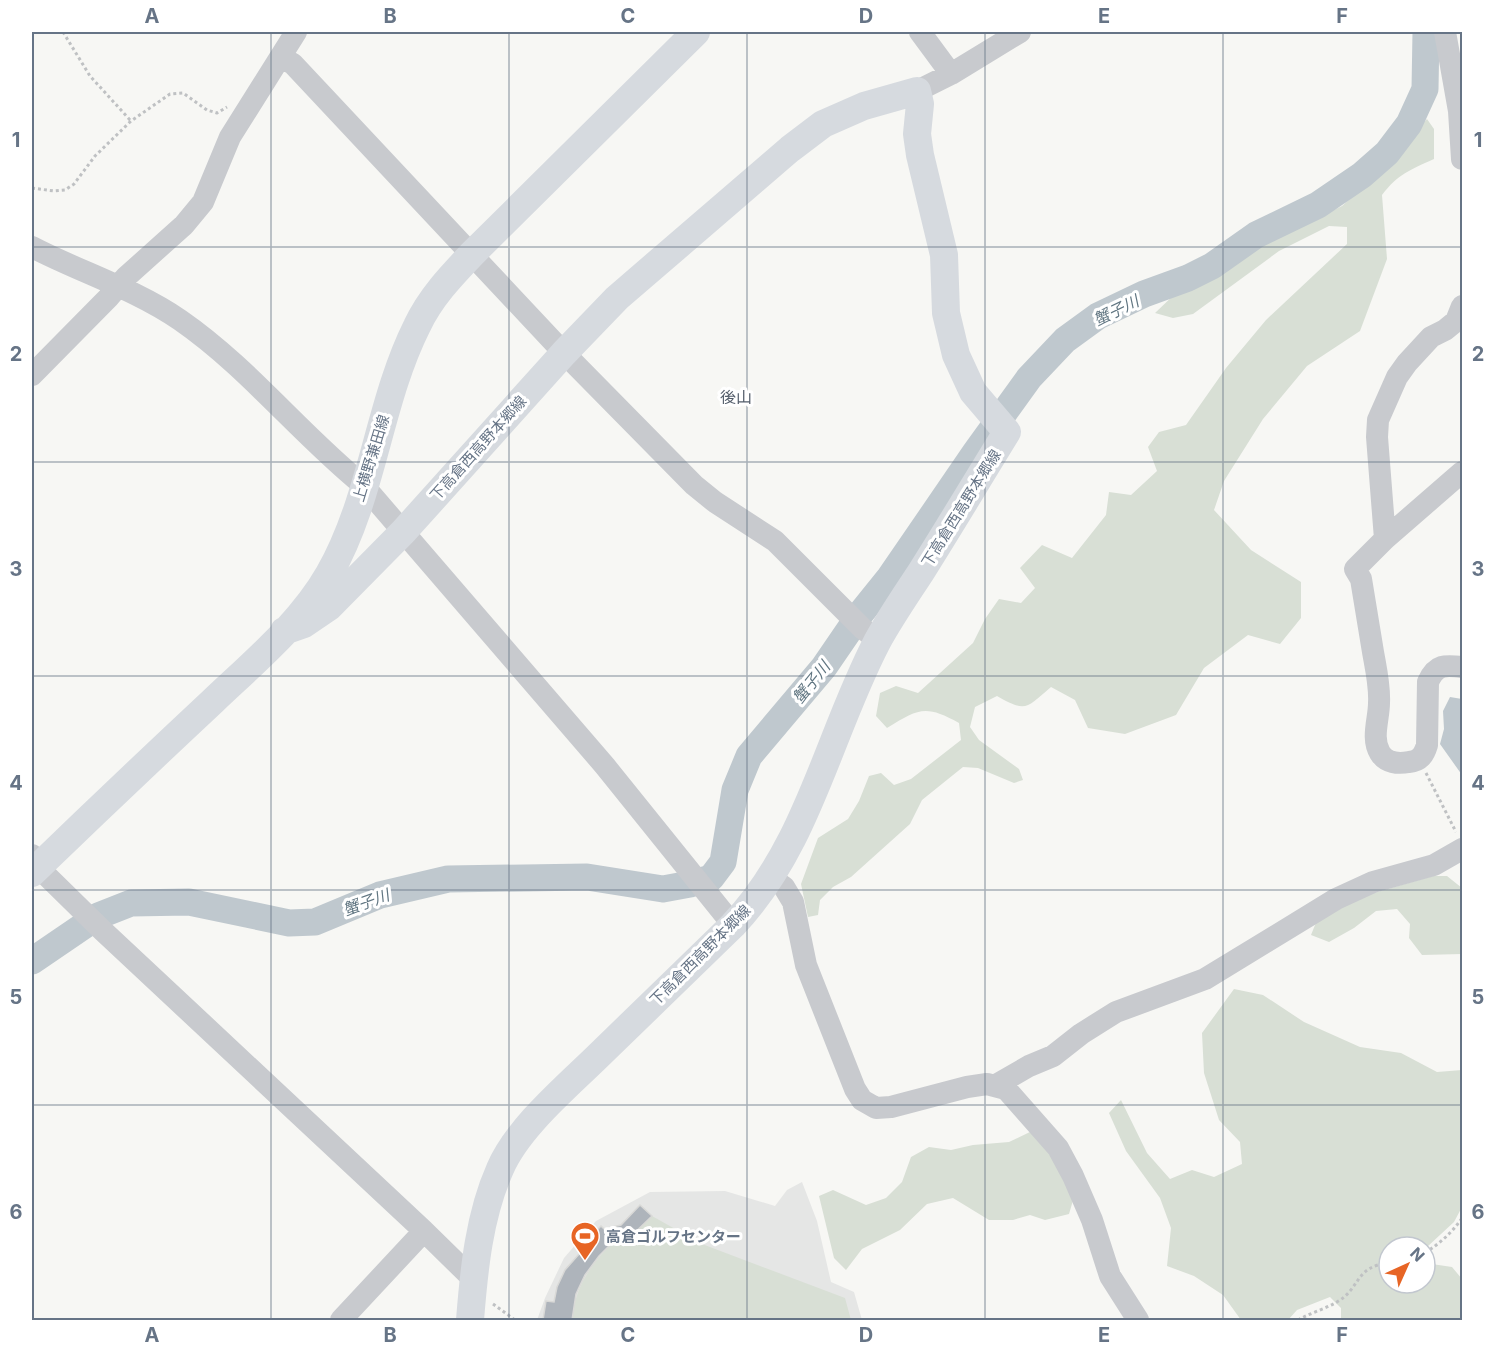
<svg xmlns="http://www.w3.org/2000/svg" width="1494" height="1352" viewBox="0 0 1494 1352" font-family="Inter,'Noto Sans JP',sans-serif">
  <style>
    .built { fill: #e5e6e5 }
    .green { fill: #d8dfd5 }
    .water { fill: #bfc8ce }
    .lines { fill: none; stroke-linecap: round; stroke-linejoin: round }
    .river { stroke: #bfc8ce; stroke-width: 27 }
    .building { fill: #aeb4bb; stroke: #d9d9d7; stroke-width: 1.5 }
    .path { stroke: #bfc1c3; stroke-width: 3; stroke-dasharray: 3 3; stroke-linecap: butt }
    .minor { stroke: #c8cace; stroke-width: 22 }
    .major { stroke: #d6dadf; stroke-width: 28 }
    .grid { fill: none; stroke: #667486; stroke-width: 1.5; stroke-opacity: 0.55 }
    .labels { text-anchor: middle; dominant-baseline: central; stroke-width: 6; stroke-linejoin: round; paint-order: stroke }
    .street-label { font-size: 15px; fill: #667486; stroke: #fff }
    .poi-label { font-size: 15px; font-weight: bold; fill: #667486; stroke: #fff; text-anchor: start }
    .water-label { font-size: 16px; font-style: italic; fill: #617682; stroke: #fff }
    .neighbourhood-label { font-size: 16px; fill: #545e6b; stroke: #fff }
    .neatline { fill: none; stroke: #667486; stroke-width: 2 }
    .grid-label { font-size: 20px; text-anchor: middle; font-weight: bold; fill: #667486 }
  </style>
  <rect width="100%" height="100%" fill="#f7f7f4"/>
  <path class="built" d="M802,1182L817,1221L831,1282L854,1292L862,1320H537L545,1298L564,1258L596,1221L650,1192L725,1191L775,1206L787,1190Z"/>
  <path class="green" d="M1427,119L1434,129V159C1410,170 1398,174 1382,195L1387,259L1360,331L1307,366L1263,419L1224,481L1214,510L1251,550L1301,582V618L1280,644L1248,635L1204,668L1176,715L1125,734L1088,728L1075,700L1051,687C1026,708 1027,713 997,696L975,707L970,727L979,740L1019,769L1023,780L1014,783L978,768L963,767L922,800L910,824L851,877L833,887L820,900L818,915L808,917L801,884L818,838L848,819L859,801L869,776L881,773L894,785L911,779L961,740L959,723C925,704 918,709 887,728L876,716L880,693L896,686L918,693L973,643L985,619L999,599L1021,603L1035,588L1020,568L1042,545L1072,558L1106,515L1109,492L1131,495L1157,471L1148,447L1159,432L1186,425L1226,368L1266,320L1347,244V227L1329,226L1279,251L1193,314L1173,318L1155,313L1177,292L1236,257L1342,206L1385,167L1413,133Z
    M1433,876H1447L1462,888V954L1422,955L1409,938L1410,924L1397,909L1376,911L1354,928L1329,942L1311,935L1317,920L1356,898Z
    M1234,989L1263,995L1304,1022L1360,1047L1401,1053L1437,1072L1462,1070V1207L1454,1222L1427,1247L1425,1256V1247H1389V1283H1425V1263L1452,1267L1462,1279V1320H1341V1308L1330,1297L1297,1310L1288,1320H1241L1223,1295L1194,1276L1167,1266L1171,1228L1160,1198L1126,1151L1109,1113L1121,1100L1147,1153L1170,1179L1192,1170L1214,1177L1242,1164L1240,1142L1219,1120L1204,1073L1202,1033Z
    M1032,1131L1057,1162L1074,1197L1069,1214L1045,1220L1030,1215L1013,1220H989L953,1198L927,1204L900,1230L862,1249L846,1270L834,1258L819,1196L833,1190L866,1205L886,1198L902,1182L911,1157L929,1147L951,1150L973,1145L1009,1142Z
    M652,1216L702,1244L845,1298L851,1320H572C575,1285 592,1263 617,1238L625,1243Z"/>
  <path class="water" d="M1450,697L1462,699V775L1440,744L1444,729L1443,711Z"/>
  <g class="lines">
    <path class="river" d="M32,961L98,916L131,903L189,902L289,923L315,922L380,895L448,879L587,877L663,889L690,884L711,878L723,862L735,790L749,756L824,667L861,613L890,577L975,453L1029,378L1065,340L1098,316L1144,294L1188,278L1212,266L1256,235L1318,205L1362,175L1387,153L1409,124L1425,89L1426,32"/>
  </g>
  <path class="building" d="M640,1205L652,1216L624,1243L617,1238L599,1256L585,1275L576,1294L572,1320H543L546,1301L554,1302L557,1287L565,1270L588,1244L585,1242L601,1226L604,1229L621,1225Z"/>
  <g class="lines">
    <path class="path" d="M63,32L90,76L131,121
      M32,188L54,191L65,190L74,184L95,156L131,121L170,94L183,93L207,110L217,113L227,107
      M1426,773L1456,832
      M1425,1253C1440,1243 1452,1233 1462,1218
      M493,1304L515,1320
      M1298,1320C1310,1313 1325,1309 1337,1302C1361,1288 1355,1266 1389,1263"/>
    <path class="minor" d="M920,32L951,74
      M1445,32L1459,111L1462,159
      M281,57L293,64L564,353L694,485L715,502L775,541L863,629L878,640
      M917,91L951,74L1020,32
      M32,247C80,272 135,289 180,320C248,367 299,433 363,485L605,766L733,925
      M32,375L108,298L126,277L184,225L203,202L230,137L296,32
      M1462,472L1385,539L1355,569L1361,579C1365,604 1369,628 1373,652C1376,669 1380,686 1379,703C1379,719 1371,738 1380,753C1386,763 1398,764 1409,762C1420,761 1424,755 1427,745L1428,682C1436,664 1445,665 1462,667
      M1385,539L1377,437L1378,420L1397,377L1407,363L1431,337L1445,330L1456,321L1462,306
      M32,855L47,876L102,930L424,1231L473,1279
      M771,878L784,887L793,902L806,965L855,1089L862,1100L876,1108L891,1107L967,1087L987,1084L1006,1089L1058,1148L1073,1176L1092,1220L1110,1276L1138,1320
      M996,1085L1029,1066L1053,1056L1081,1034L1116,1012L1205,979L1336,899L1373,882L1434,865L1462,849
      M341,1320L424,1231"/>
    <path class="major" d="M284,631L304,624L329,607L404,531L564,353L617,298L790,149L823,124L864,106L917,91L920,104L917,134L920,155L944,255L946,313L956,355L973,392L1007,432C978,479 950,526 921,572C906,595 890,618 877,642C828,736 808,846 733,925C687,970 641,1014 595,1059C564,1089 517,1129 500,1169C479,1216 474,1270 470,1320
      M32,873C92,815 152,758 213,701C254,662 301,623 329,574C373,497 378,404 417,326C430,298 451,276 472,254L696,32"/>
  </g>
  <path class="grid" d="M271,32V1320M509,32V1320M747,32V1320M985,32V1320M1223,32V1320M32,247H1462M32,462H1462M32,676H1462M32,890H1462M32,1105H1462"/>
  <defs>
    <g id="stadium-pin" transform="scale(1.5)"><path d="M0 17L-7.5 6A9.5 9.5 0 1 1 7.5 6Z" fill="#e76525" stroke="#fff"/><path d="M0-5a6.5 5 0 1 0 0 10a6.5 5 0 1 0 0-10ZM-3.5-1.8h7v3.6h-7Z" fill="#fff"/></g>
  </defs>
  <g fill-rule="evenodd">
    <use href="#stadium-pin" x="585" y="1236"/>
  </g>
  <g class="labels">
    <g class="street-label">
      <text transform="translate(478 448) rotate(-48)">下高倉西高野本郷線</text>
      <text transform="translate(371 458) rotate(-73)">上横野兼田線</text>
      <text transform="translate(961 508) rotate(-58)">下高倉西高野本郷線</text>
      <text transform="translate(700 955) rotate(-45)">下高倉西高野本郷線</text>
    </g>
    <g class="poi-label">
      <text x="606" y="1236">高倉ゴルフセンター</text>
    </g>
    <g class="water-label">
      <text transform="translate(1116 310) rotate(-26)">蟹子川</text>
      <text transform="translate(811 682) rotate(-51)">蟹子川</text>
      <text transform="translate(366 902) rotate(-20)">蟹子川</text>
    </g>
    <g class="neighbourhood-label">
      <text x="736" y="397">後山</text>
    </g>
  </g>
  <rect width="1494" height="1352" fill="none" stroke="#ffffff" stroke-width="66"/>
  <g transform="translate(1407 1265) rotate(45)"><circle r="28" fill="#ffffff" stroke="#c2c7cf" stroke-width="1.5"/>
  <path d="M0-4.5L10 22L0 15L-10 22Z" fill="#e76525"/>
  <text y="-9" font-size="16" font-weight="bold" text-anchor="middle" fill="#667486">N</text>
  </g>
  <rect x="33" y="33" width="1428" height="1286" class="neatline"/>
  <g class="grid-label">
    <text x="152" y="23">A</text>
    <text x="390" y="23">B</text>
    <text x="628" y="23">C</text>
    <text x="866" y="23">D</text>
    <text x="1104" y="23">E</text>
    <text x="1342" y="23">F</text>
    <text x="16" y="147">1</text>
    <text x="1478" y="147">1</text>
    <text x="16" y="361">2</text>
    <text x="1478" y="361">2</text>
    <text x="16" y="576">3</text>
    <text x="1478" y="576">3</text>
    <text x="16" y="790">4</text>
    <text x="1478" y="790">4</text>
    <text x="16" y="1004">5</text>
    <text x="1478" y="1004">5</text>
    <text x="16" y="1219">6</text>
    <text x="1478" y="1219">6</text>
    <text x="152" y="1342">A</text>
    <text x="390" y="1342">B</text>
    <text x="628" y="1342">C</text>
    <text x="866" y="1342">D</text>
    <text x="1104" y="1342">E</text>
    <text x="1342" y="1342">F</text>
  </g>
</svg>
